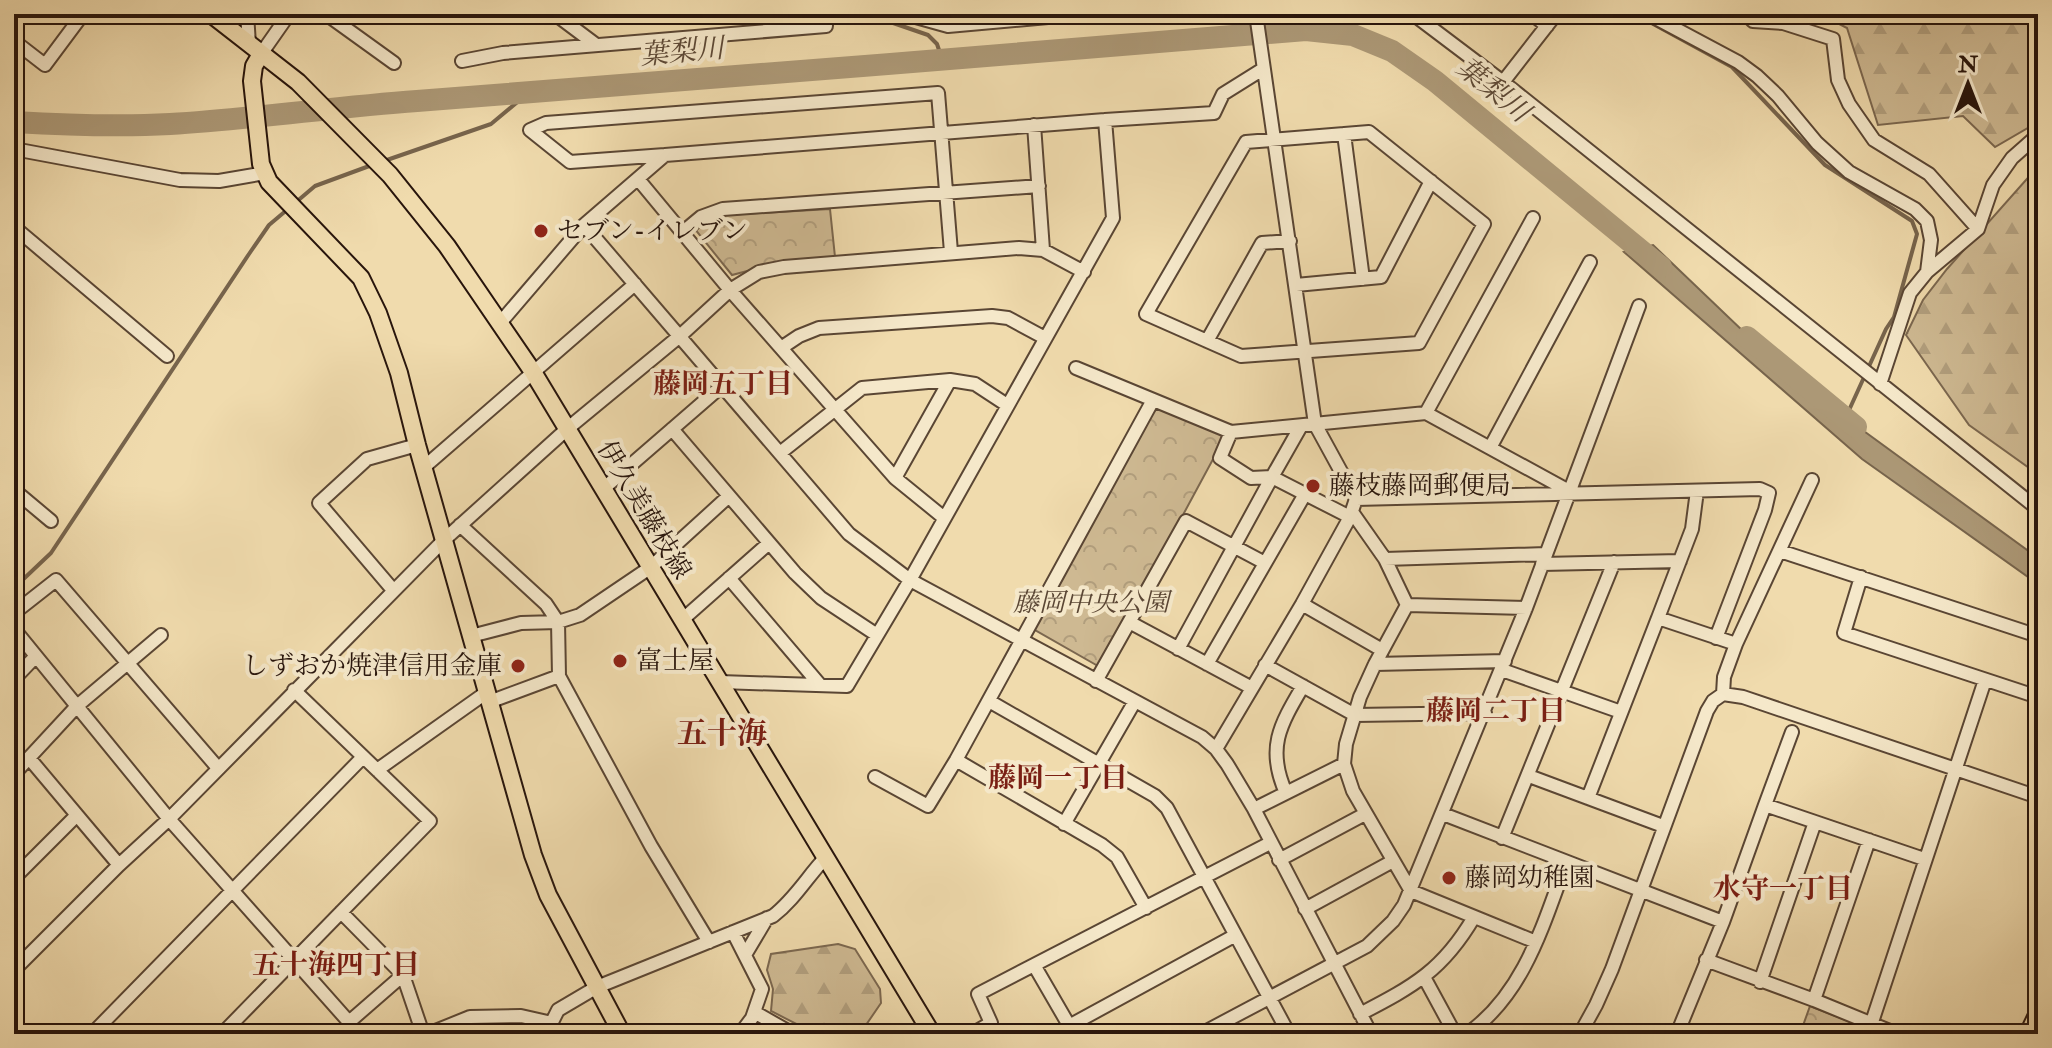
<svg xmlns="http://www.w3.org/2000/svg" width="2052" height="1048" viewBox="0 0 2052 1048" font-family="'IM FELL Double Pica','Noto Serif JP',serif">
  <style>
    .forest { fill: url(#forest-firs); stroke: #7b674f; stroke-width: 2 }
    .park { fill: url(#park-crowns); stroke: #7b674f; stroke-width: 2 }
    .water { fill: #ac9876; stroke: #77644c; stroke-width: 2 }
    .lines { fill: none; stroke-linecap: round; stroke-linejoin: round }
    .stream { stroke: #77644c; stroke-width: 4 }
    .river { stroke: #ac9876; stroke-width: 22 }
    .minor-casing { stroke: #5a4634; stroke-width: 16 }
    .major-casing { stroke: #28150c; stroke-width: 20 }
    .minor { stroke: #f5e8ca; stroke-width: 12 }
    .major { stroke: #f0dbad; stroke-width: 16 }
    .poi-dot { fill: #8f2418; stroke: #f5e8ca; stroke-width: 3 }
    .labels { text-anchor: middle; dominant-baseline: central; stroke-width: 8; stroke-linejoin: round; paint-order: stroke }
    .poi-label { font-size: 26px; fill: #28150c; stroke: #f5e8ca; text-anchor: start }
    .street-label { font-size: 26px; fill: #28150c; stroke: #f5e8ca }
    .park-label { font-size: 26px; font-style: italic; fill: #5a4634; stroke: #f5e8ca }
    .water-label { font-size: 28px; font-style: italic; fill: #5d4936; stroke: #f5e8ca }
    .neighbourhood-label { font-size: 28px; font-weight: bold; fill: #7a1f14; stroke: #f5e8ca }
    .quarter-label { font-size: 30px; font-weight: bold; fill: #7a1f14; stroke: #f5e8ca }
  </style>
  <defs>
    <pattern id="forest-firs" width="22" height="20" patternUnits="userSpaceOnUse" patternTransform="scale(2)"><rect width="22" height="20" fill="#ceb992"/><path d="M5 1l3.5 6h-7zM16 11l3.5 6h-7z" fill="#b19e7d"/></pattern>
    <pattern id="park-crowns" width="20" height="18" patternUnits="userSpaceOnUse" patternTransform="scale(2)"><rect width="20" height="18" fill="#ceb992"/><path d="M2 6a3 3 0 1 1 6 0M12 15a3 3 0 1 1 6 0" fill="none" stroke="#b19e7d"/></pattern>
  </defs>
  <rect width="100%" height="100%" fill="#f0dbad"/>
  <filter id="stains"><feTurbulence type="fractalNoise" baseFrequency=".0025" numOctaves="4"/><feColorMatrix values="0 0 0 0 .2 0 0 0 0 .09 0 0 0 0 .02 0 0 0 .5 -.17"/></filter>
  <radialGradient id="worn" r=".72"><stop offset=".6" stop-color="#630" stop-opacity="0"/><stop offset="1" stop-color="#630" stop-opacity=".3"/></radialGradient>
  <path class="forest" d="M1820,14H2038V122L1995,147L1963,116L1878,125L1847,28Z
    M2038,170V471L2032,470L1969,425L1906,335L1923,300L1947,269L2034,171Z
    M838,944L855,949L880,989L881,1003L866,1025L863,1034H816L771,1011L773,989L767,970L771,954Z"/>
  <path class="park" d="M830,209L835,257L781,262L732,275L694,228L726,215Z
    M1162,408L1222,431L1225,437L1102,665L1098,666L1035,630L1034,626L1153,411Z
    M1810,1006L1881,1034H1800Z"/>
  <path class="water" d="M1653,245L1768,355L1835,410L2038,558V584L1862,459L1624,252Z"/>
  <g class="lines">
    <path class="stream" d="M867,14L928,35L937,44L943,62
      M1635,14L1732,67L1825,165L1912,221L1917,234L1894,317L1886,329L1845,419
      M384,161L491,124L527,94
      M295,203L315,186L372,165
      M14,588L51,553L249,254L269,225L288,209"/>
    <path class="river" d="M14,122C66,125 118,127 170,124C253,119 334,107 417,101C713,80 1010,53 1306,30L1353,35L1392,51L1435,81L1661,267
      M1747,337L1856,427"/>
    <g class="minor-casing">
      <path id="minor" d="M247,14L249,44
        M326,14L394,63
        M555,14L595,44
        M905,14L948,26L1081,14
        M1256,14L1315,424L1356,499
        M1413,14L1503,82L2038,509
        M1532,14L1547,26
        M1648,14L1738,62L1757,76L1778,96L1817,143L1849,172L1915,209L1927,221L1931,240L1927,272L1910,293L1880,384
        M1746,14L1753,21L1783,23L1833,39L1838,80L1849,104L1874,140L1929,174L1978,229
        M14,41L45,65L83,14
        M261,54L289,14
        M462,61L503,53L826,26L825,14
        M1503,82L1556,14
        M1034,125L1043,250
        M1369,132L1484,224L1419,343L1241,356L1146,314L1246,142Z
        M1344,134L1363,279
        M14,149L180,180L219,181L265,173
        M665,155L570,162L530,130L546,123L938,93L951,252
        M638,179L730,290L895,478L943,517
        M584,225L849,534L910,580L1202,737L1216,749L1227,764L1254,809L1371,1034
        M14,227L167,356
        M683,232L701,217L723,209L1039,186
        M1927,272L1978,229L1993,185L2012,158L2038,135
        M1296,285L1381,277L1431,181
        M500,323L584,225L665,155L1105,120L1214,113L1223,94L1263,69
        M1207,341L1262,243L1290,241
        M781,348L799,336L819,328L992,316L1008,318L1045,338
        M1076,368L1231,432L1426,413L1569,491
        M1426,413L1533,218
        M672,429L795,573L821,598L877,635
        M1231,432L1220,458L1251,478L1272,477L1301,426
        M1490,448L1590,262
        M780,453L862,388L950,380L975,384L1007,405
        M423,468L635,284
        M895,478L950,380
        M603,489L723,385
        M14,490L51,521
        M1697,491L1692,529L1658,618L1736,644
        M1352,512L1385,559L1407,605
        M460,525L546,604L558,622L559,676L489,702
        M1780,551L2038,636
        M1385,559L1546,554
        M1542,564L1680,561
        M1861,577L1844,633L2038,697
        M729,578L820,685
        M393,590L319,503L367,459L417,445
        M1302,604L1382,650
        M1526,608L1407,605L1375,664L1360,697L1346,744L1344,764L1353,791L1411,891L1536,942
        M14,613L56,580L218,768
        M682,620L769,543
        M1131,623L1252,688
        M14,629L169,819L349,1022L403,975
        M471,636L521,623L558,622L580,615L651,567L729,496
        M1178,649L1272,477L1350,517
        M1207,664L1305,494
        M1375,664L1505,661
        M1265,665L1355,715L1485,713
        M1502,670L1621,712
        M559,676L651,846L709,942
        M14,679L36,656
        M1096,681L1186,521L1265,563
        M720,682L847,686L910,580L1113,218L1105,120
        M1723,694L1724,677L1736,644L1812,480
        M989,701L1155,796L1167,808L1289,1034
        M1216,749L1302,604L1350,517L1356,499L1760,489L1769,493L1765,510L1716,638
        M29,758L119,865
        M956,760L1102,845L1117,857L1146,908
        M377,770L487,692
        M14,774L77,706L161,635
        M1529,776L1663,826
        M875,777L928,806L956,760L1153,400
        M1286,793C1266,748 1280,725 1303,686
        M1588,798L1658,618
        M1765,805L1792,732
        M1254,809L1344,764
        M1443,814L1723,922
        M1064,824L1135,701
        M1502,838L1614,562
        M1279,860L1365,814
        M14,878L77,815
        M1305,909L1393,861
        M341,912L403,975L423,1034
        M733,932L762,989L752,1018L740,1034
        M745,955L767,918
        M1706,960L1814,1000L1897,1034
        M1034,965L1074,1034
        M14,970L119,865L169,819L444,540L567,429L681,335L730,290L759,272L784,267L1019,248L1043,250L1084,272
        M1424,977L1455,1034
        M1760,982L1815,822
        M1814,1000L1869,840
        M754,1012L793,1034
        M1360,1014C1414,986 1443,970 1474,917
        M1872,1022L1985,680
        M1069,1026L1234,936
        M92,1034L363,757
        M222,1034L430,821L294,690
        M428,1034L470,1017L521,1016L552,1023
        M546,1034L558,1010L597,987L773,916C795,899 807,877 826,857
        M972,1034L991,1023L978,994L1270,843
        M1201,1034L1367,946L1393,921L1404,905L1526,608L1639,306
        M1467,1034C1524,994 1543,925 1566,863
        M1580,1034L1596,1005L1612,969L1707,711L1713,701L1723,694L1743,697L2038,797
        M1677,1034L1723,922L1765,805L1924,859"/>
    </g>
    <g class="major-casing">
      <path id="major" d="M211,14L298,82L390,175L447,246L533,372L932,1034
        M261,54L254,66L252,81L261,164L269,182L361,278L378,313L399,373L417,445L533,855L548,895L622,1034
        M2028,1034L2038,1013"/>
    </g>
    <use href="#minor" class="minor"/>
    <use href="#major" class="major"/>
  </g>
  <g class="poi-dot">
    <circle cx="541" cy="231" r="8"/>
    <circle cx="1313" cy="486" r="8"/>
    <circle cx="620" cy="661" r="8"/>
    <circle cx="518" cy="666" r="8"/>
    <circle cx="1449" cy="878" r="8"/>
  </g>
  <g class="labels">
    <g class="poi-label">
      <text x="557" y="231">セブン-イレブン</text>
      <text x="1329" y="486">藤枝藤岡郵便局</text>
      <text x="636" y="661">富士屋</text>
      <text x="502" y="666" text-anchor="end">しずおか焼津信用金庫</text>
      <text x="1465" y="878">藤岡幼稚園</text>
    </g>
    <g class="street-label">
      <text transform="translate(644 510) rotate(59)">伊久美藤枝線</text>
    </g>
    <g class="park-label">
      <text x="1091" y="603">藤岡中央公園</text>
    </g>
    <g class="water-label">
      <text transform="translate(682 52) rotate(-5)">葉梨川</text>
      <text transform="translate(1493 90) rotate(39)">葉梨川</text>
    </g>
    <g class="neighbourhood-label">
      <text x="723" y="384">藤岡五丁目</text>
      <text x="1496" y="711">藤岡二丁目</text>
      <text x="1058" y="778">藤岡一丁目</text>
      <text x="1783" y="889">水守一丁目</text>
      <text x="336" y="965">五十海四丁目</text>
    </g>
    <g class="quarter-label">
      <text x="722" y="733">五十海</text>
    </g>
  </g>
  <rect width="2052" height="1048" fill="none" stroke="#f0dbad" stroke-width="48"/>
  <rect x="16" y="16" width="2020" height="1016" fill="none" stroke="#28150c" stroke-width="4"/>
  <rect x="24" y="24" width="2004" height="1000" fill="none" stroke="#28150c" stroke-width="2"/>
  <g transform="translate(1968 84)" stroke="#f5e8ca" stroke-width="6" paint-order="stroke">
  <path d="M0-6L14 30L0 20L-14 30Z" fill="#28150c"/>
  <text y="-12" font-size="22" font-weight="bold" text-anchor="middle" fill="#28150c">N</text>
  </g>
  <rect width="100%" height="100%" filter="url(#stains)"/>
  <rect width="100%" height="100%" fill="url(#worn)"/>
</svg>
